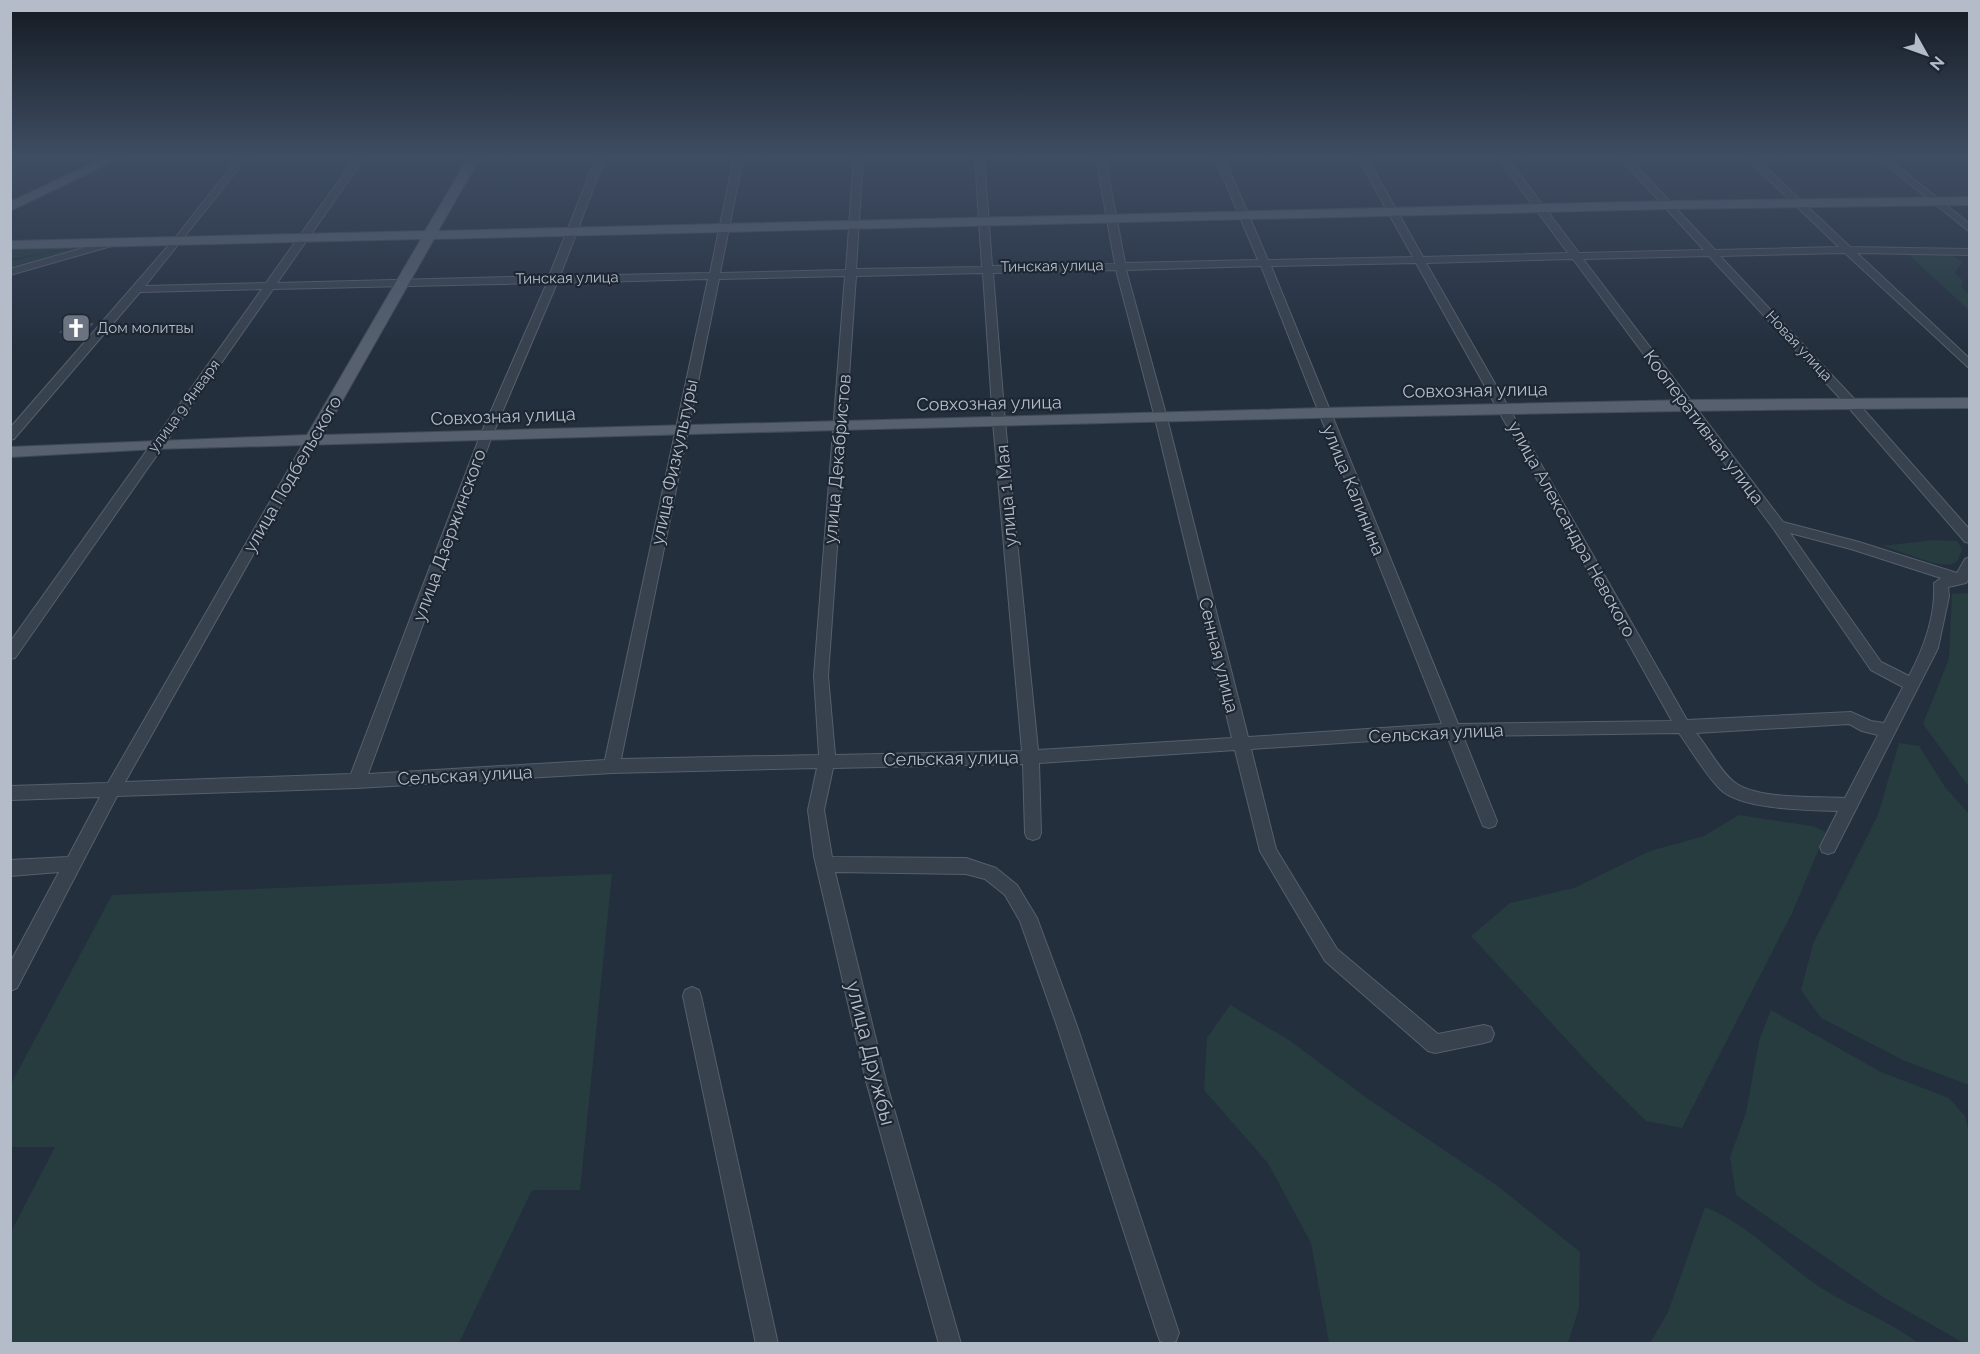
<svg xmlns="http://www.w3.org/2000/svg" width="1980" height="1354" viewBox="0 0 1980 1354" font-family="Raleway,sans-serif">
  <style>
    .green { fill: #263c3f }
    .building { fill: #455162 }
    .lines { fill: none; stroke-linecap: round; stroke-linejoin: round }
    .minor-casing { stroke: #565f6c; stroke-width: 2 }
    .major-casing { stroke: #414a57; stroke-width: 2 }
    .minor { fill: #38414e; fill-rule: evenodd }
    .major { fill: #56606e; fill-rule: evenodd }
    .labels { text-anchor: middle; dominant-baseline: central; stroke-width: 4.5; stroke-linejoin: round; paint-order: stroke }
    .far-street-label { font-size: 15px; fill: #b4bcc9; stroke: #1d2633 }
    .far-poi-label { font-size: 15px; fill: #b4bcc9; stroke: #1d2633; text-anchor: start }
    .street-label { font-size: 18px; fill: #b4bcc9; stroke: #1d2633 }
    .near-street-label { font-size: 21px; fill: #b4bcc9; stroke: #1d2633 }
  </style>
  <rect width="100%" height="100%" fill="#242f3e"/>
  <path class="green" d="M77,247H83L11,269V261L73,248L11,259V248Z
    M1909,255H1951L1962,262L1955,273L1963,281L1961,287L1969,295V310Z
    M1933,540L1957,541L1962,549C1960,555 1959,562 1952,564C1936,568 1900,550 1882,546Z
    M1969,593H1970L1969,787L1923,724L1949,659L1952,594Z
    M1899,743L1919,746L1945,787L1969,814V1085L1905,1061L1821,1018L1801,990L1813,944L1878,815Z
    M1739,815L1812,826L1826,832L1792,913L1682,1128L1646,1121L1593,1068L1471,936L1510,903L1574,888L1650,851L1704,836Z
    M612,874L580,1190H532L459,1343H11V1232L55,1147H11V1084L112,895Z
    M1230,1005L1289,1040L1368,1099L1499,1187L1580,1252L1579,1308L1568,1343H1329L1311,1243L1268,1163L1204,1090L1207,1038Z
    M1771,1010L1881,1072L1949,1098L1965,1116L1970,1137L1969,1343H1964L1883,1297L1736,1195L1730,1157L1746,1113L1759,1041Z
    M1705,1207C1747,1224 1777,1257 1814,1283C1846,1306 1886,1318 1918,1343H1650L1668,1312Z"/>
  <path class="building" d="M94,323L86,332L59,333L67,324Z"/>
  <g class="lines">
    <g class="minor-casing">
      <path id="minor" d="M238,158H247L145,286L266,283L355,158H364L277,283L549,276L596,158H605L560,276L710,273L734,158H743L720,273L846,270L854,158H863L856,269L982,267L975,158H984L992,266L1115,264L1096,158H1105L1125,263L1258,260L1215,158H1224L1268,260L1413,257L1358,158H1367L1423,257L1568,253L1498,158H1507L1579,253L1704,250L1620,158H1629L1715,250L1839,247L1746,158H1756L1850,247L1970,249V255L1857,253L1970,359V369L1845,253L1720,256L1857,402L1970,530V543L1965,542L1849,408L1709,256L1583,259L1783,522L1859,542L1957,573L1965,559L1970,557V577L1966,583L1948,587L1949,596L1938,648L1834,852L1828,854L1822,852L1820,847L1838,811C1809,810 1741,810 1720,789C1705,774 1692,751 1679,733L1463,736L1497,821L1495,826L1489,828L1483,826L1447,736L1251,749L1276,849L1337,949L1438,1034L1484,1025L1491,1027L1494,1034L1491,1041L1484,1043L1435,1053L1428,1051L1325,961L1260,851L1235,750L1039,763L1041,833L1039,838L1033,840L1027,838L1025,833L1023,764L833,768L824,810L832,857L966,858L996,868L1017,885L1037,918L1077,1026L1179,1333L1176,1341L1170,1344L1160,1341L1157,1333L1057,1026L1020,921L1005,895L985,879L966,874L835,872L886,1081L961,1344H939L866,1081L814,856L808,810L817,768L612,773L357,788L117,796L17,988L10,991V963L59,872L10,876V860L68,857L100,797L10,800V786L108,783L305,441L311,437L317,441L125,782L351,774L480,436L547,283L273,289L15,658L10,659V642L262,289L140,292L14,439L10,440V428L175,238ZM1573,259L1773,528L1871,670L1903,687L1884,723L1871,721L1851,712L1687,720L1426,263ZM1416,263L1672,721L1458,724L1271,266ZM1261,266L1442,724L1248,737L1167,418L1126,270ZM1116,270L1155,418L1232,738L1038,750L1005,422L993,273ZM983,273L993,422L1022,751L835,755L828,676L856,276ZM845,276L814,676L819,755L621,759L719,279ZM708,279L605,760L368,774L492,436L557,283ZM1790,533L1851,549L1941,578L1934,583C1936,615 1924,648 1909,676L1881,662ZM1849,724L1862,731L1878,735L1845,798C1816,796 1757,800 1734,782C1721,772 1707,746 1696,733Z
        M1877,158H1887L1970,224V232Z
        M111,240L115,241V245L10,275V269Z
        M692,987L699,990L701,996L778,1344H756L683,996L685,990Z"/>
    </g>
    <g class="major-casing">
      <path id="major" d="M104,158H120L10,211V202Z
        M468,158H480L438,231L1667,201L1970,197V205L1667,209L434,239L323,435L1323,408L1688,400L1970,398V408C1365,412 761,433 157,449L10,457V447L307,435L421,239L10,249V241L425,231Z"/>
    </g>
    <use href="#minor" class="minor"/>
    <use href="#major" class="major"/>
  </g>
  <linearGradient id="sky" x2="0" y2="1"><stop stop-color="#141a22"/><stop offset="0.45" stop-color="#3f4d63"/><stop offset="1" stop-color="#3f4d63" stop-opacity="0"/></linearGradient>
  <rect width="1980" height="348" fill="url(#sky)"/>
  <defs>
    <g id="church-square" transform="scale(1.5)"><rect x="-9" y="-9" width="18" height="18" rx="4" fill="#6b7280" stroke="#1d2633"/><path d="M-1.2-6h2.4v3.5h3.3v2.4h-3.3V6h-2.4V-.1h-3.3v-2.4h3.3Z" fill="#fff"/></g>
  </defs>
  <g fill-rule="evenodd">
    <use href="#church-square" x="76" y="328"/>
  </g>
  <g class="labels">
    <g class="far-street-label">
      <text transform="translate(1052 266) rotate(-1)">Тинская улица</text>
      <text transform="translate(567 278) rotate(-1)">Тинская улица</text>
      <text transform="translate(1799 346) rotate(47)">Новая улица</text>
      <text transform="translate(184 406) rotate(-54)">улица 9 Января</text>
    </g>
    <g class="far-poi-label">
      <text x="97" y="328">Дом молитвы</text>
    </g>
    <g class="street-label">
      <text transform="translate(1475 390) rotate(-1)">Совхозная улица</text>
      <text transform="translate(989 403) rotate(-1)">Совхозная улица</text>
      <text transform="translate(503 416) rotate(-2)">Совхозная улица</text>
      <text transform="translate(1704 427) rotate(53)">Кооперативная улица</text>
      <text transform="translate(837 459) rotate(-85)">улица Декабристов</text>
      <text transform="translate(674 462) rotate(-78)">улица Физкультуры</text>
      <text transform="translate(292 474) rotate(-60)">улица Подбельского</text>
      <text transform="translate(1354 490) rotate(68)">улица Калинина</text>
      <text transform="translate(1006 496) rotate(-95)">улица 1 Мая</text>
      <text transform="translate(1572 529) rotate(61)">улица Александра Невского</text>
      <text transform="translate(449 535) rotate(-70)">улица Дзержинского</text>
      <text transform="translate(1219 655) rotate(76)">Сенная улица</text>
      <text transform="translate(1436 733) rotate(-3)">Сельская улица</text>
      <text transform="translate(951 758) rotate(-1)">Сельская улица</text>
      <text transform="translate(465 775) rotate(-3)">Сельская улица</text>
    </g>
    <g class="near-street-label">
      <text transform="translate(871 1053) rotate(76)">улица Дружбы</text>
    </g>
  </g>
  <rect width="1980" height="1354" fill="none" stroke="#b4bcc9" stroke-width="24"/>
  <g transform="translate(1926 54) rotate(130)" stroke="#1d2633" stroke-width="4.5" paint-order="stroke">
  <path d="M0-4.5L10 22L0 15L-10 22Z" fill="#b4bcc9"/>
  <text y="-9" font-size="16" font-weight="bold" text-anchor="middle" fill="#b4bcc9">N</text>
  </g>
</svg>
